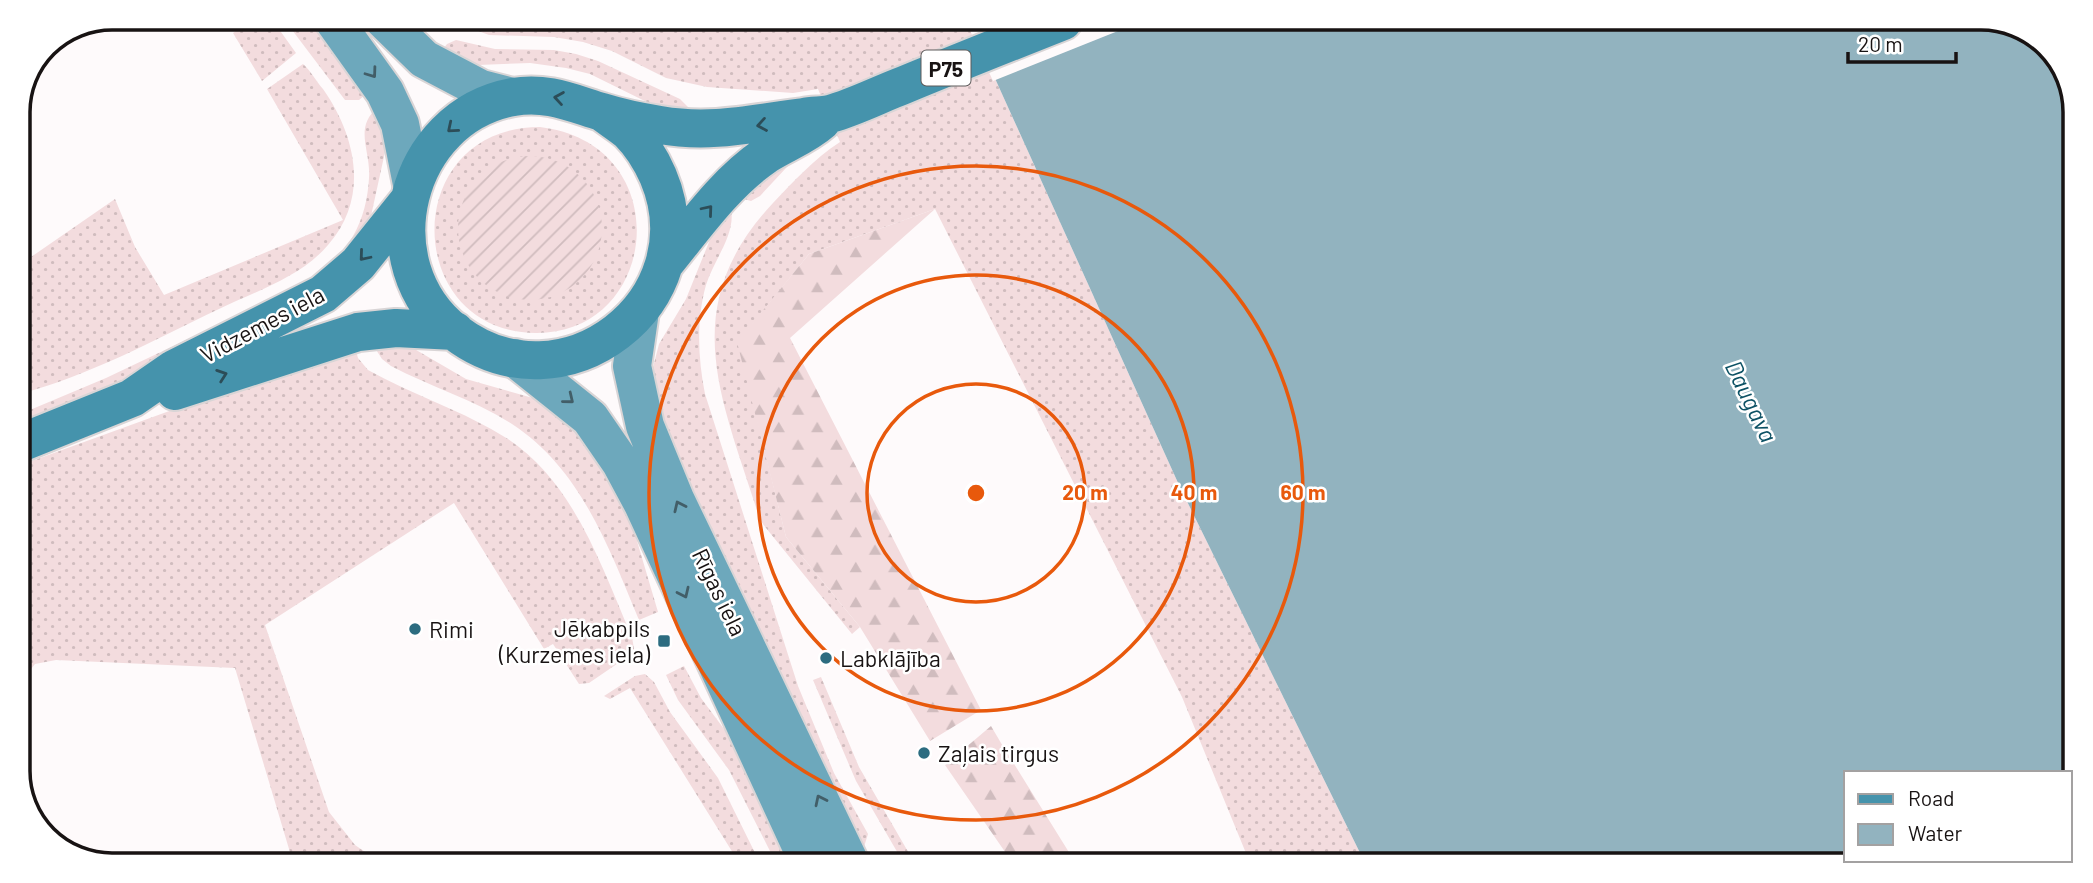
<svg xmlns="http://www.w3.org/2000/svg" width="2093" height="883" viewBox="0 0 2093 883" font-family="Barlow,sans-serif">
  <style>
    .grass { fill: url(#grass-dots) }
    .forest { fill: url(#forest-firs) }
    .garden { fill: url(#garden-furrows) }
    .water { fill: #92b3bf }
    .pier { fill: #fefafb }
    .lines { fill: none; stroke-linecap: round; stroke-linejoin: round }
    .secondary-casing { stroke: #d9d5d6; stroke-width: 42 }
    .primary-casing { stroke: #d9d5d6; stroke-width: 42 }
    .secondary { stroke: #6da8bc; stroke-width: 38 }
    .primary { stroke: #4593ac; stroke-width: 38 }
    .oneway { stroke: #425e68 }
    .oneway2 { stroke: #2c4d58 }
    .ring { fill: none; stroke: #e8590c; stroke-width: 3.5 }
    .poi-dot { fill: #2c6c80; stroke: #fff; stroke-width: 2.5 }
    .labels { text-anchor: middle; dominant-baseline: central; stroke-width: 5; stroke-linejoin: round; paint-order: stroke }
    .shield { fill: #fff; stroke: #5d5a5a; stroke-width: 2 }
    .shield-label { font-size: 21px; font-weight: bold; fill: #181313 }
    .street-label { font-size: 23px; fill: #181313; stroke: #fff }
    .poi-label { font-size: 23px; fill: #181313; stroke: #fff; text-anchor: start }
    .water-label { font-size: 24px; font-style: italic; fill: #0c5164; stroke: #fff }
    .rim { fill: none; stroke: #181313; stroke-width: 3.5 }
    .centre { fill: #e8590c; stroke: #fff; stroke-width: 3.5 }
    .ring-label { font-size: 21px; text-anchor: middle; font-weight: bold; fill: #e8590c; stroke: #fff; stroke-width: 5; stroke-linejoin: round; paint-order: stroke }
  </style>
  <defs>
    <pattern id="grass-dots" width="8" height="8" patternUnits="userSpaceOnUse" patternTransform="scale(1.75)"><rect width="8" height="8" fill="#f3dcde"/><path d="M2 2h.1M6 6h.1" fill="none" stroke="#d0bcbe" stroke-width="1.8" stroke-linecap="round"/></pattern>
    <pattern id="forest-firs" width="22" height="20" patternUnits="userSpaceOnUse" patternTransform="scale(1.75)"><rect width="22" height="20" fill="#f3dcde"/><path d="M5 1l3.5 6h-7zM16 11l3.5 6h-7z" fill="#d0bcbe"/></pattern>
    <pattern id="garden-furrows" width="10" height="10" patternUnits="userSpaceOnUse" patternTransform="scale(1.75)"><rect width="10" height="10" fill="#f3dcde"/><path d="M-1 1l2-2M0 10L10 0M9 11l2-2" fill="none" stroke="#d0bcbe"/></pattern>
  </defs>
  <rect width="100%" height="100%" fill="#fefafb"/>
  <path class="grass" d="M254,18H271L296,53L262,81L233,33Z
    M283,18H316L370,91L359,100H345Z
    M446,19L969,21L1179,485L1365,863H1250L1182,697L935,209L809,254L738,342L786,537L860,627L852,634L766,528L760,520C723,400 674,309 773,203C794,181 814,159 840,142L818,89L793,93L707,87L666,78L612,51L583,42L554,37L489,35Z
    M456,40L495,49L554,50L576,54L598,61L680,99L690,109L659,108L590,74L566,68L530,63L478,65L441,52L447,44Z
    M303,64C311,71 316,81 323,89C356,136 370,197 328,245C301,277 256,291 219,309C154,340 89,376 19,394L18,266L115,199L135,247L164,295L343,220L267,89Z
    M378,107L385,137V152L371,216L367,228L338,259C341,251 348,245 353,236C363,219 368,198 369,178C371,150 353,128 378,107Z
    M540,127C679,144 660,334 536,333C401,332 399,127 540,127Z
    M800,153L760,196L751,201L744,199L742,195Z
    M731,208C736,235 714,259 706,285C696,321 698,358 705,394L798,686L834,773L868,834L863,850L656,418L651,375L659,344L686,299L711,237Z
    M321,276L153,366L18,425V415L106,378Z
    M371,342L411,347L466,379L540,400L579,424L632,524L658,612L639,620C609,548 581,469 512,424C475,400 431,387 391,366L382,359Z
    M354,344L358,358L368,370C413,395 464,411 508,439C575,484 601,566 632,637L634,649L630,655L589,683L579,684L553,644L544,649L454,503L265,625L329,812L355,845L377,860L292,859L235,668L56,660L35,664L24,678L18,715V679L27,653L29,629L18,626V466Z
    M684,666L701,698L736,745L793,861H775L729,770L678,700L666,675Z
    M645,674L654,682L670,712L718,778L759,861H738L630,688L610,699L604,696L635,676Z
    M821,677L859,767L914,862H903L856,781L813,680Z"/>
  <path class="forest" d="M935,209L790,338L981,710L930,741L860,627L786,537L737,342L809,254Z
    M991,726L1001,743L1075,862H1012L945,765Z"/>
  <path class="garden" d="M458 228a72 72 0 1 1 144 0a72 72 0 1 1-144 0Z"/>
  <path class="water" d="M969,21L2017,25L2056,55L2075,106L2069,773H1846V860H1998L1981,865L1365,863L1179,485Z"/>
  <path class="pier" d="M982,21H1143L993,81L968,26Z"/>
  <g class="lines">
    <g class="secondary-casing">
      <path id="secondary" d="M332,18L385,92L400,124L412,184
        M383,19L424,59L481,89L512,97
        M640,311L632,366L645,426L675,499L849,861
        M515,358L590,418L621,463L643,504L808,861"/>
    </g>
    <g class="primary-casing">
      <path id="primary" d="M602,112C611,119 621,125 629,132C641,144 651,160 658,176C711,301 563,415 455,332C368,264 404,117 513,97C547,91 572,103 602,112C621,118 641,122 660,125C712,134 754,123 804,117C813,115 822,116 830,114C855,107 880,94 904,85C957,63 1010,42 1063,21
        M665,263C696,225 725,183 766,155C785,143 805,136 822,121
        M175,391L358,332L396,328L455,331
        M18,444L132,398L174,369L323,294L358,264L407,203"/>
    </g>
    <use href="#secondary" class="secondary"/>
    <use href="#primary" class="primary"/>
  </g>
  <defs><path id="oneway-chevron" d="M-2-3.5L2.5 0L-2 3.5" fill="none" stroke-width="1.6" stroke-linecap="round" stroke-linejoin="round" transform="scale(1.75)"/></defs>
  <g class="oneway">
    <use href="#oneway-chevron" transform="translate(372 73) rotate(54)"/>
    <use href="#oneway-chevron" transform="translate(569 399) rotate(39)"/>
    <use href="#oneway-chevron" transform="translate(679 506) rotate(-115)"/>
    <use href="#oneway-chevron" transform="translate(684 593) rotate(65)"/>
    <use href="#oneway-chevron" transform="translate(820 800) rotate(-116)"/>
  </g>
  <g class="oneway2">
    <use href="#oneway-chevron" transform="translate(559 98) rotate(-171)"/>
    <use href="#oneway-chevron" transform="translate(762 125) rotate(170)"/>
    <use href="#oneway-chevron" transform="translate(452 128) rotate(140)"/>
    <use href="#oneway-chevron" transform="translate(708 210) rotate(-50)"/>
    <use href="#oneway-chevron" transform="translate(364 256) rotate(130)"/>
    <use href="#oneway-chevron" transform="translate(222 375) rotate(-19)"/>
  </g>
  <g class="ring">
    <circle cx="976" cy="493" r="109"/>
    <circle cx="976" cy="493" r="218"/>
    <circle cx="976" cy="493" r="327"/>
  </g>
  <g class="poi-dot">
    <circle cx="415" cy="629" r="7"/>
    <rect x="657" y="634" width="14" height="14" rx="3.5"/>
    <circle cx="826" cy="658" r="7"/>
    <circle cx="924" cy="753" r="7"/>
  </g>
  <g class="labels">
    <rect class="shield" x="921.5" y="50.5" width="49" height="35" rx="5"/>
    <g class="shield-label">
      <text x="946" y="68">P75</text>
    </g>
    <g class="street-label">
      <text transform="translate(262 324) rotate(-28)">Vidzemes iela</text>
      <text transform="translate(720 592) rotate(64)">Rīgas iela</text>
    </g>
    <g class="poi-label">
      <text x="650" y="628" text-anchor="end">Jēkabpils<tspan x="650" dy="26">(Kurzemes iela)</tspan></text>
      <text x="429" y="629">Rimi</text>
      <text x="840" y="658">Labklājība</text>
      <text x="938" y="753">Zaļais tirgus</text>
    </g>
    <g class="water-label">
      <text transform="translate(1752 401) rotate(64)">Daugava</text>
    </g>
  </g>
  <path d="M0 0H2093V883H0ZM112 30H1981A82 82 0 0 1 2063 112V771A82 82 0 0 1 1981 853H112A82 82 0 0 1 30 771V112A82 82 0 0 1 112 30Z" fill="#fff" fill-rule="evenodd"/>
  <path class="rim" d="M112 30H1981A82 82 0 0 1 2063 112V771A82 82 0 0 1 1981 853H112A82 82 0 0 1 30 771V112A82 82 0 0 1 112 30Z"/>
  <circle cx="976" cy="493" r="10" class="centre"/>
  <g class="ring-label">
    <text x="1085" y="500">20 m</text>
    <text x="1194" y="500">40 m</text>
    <text x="1303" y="500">60 m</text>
  </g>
  <rect x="1844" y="771" width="228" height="91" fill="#ffffff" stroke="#a3a1a1" stroke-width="2"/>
  <rect x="1858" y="794" width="35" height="10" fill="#4593ac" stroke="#a3a1a1" stroke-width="2"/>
  <text x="1908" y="806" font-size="21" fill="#181313">Road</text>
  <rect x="1858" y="824" width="35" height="21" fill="#92b3bf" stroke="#a3a1a1" stroke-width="2"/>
  <text x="1908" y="841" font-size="21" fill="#181313">Water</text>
  <path d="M1848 52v10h108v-10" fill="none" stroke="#181313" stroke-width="3.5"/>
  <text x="1858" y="52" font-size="21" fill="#181313" stroke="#ffffff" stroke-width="5" paint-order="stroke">20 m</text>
</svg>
